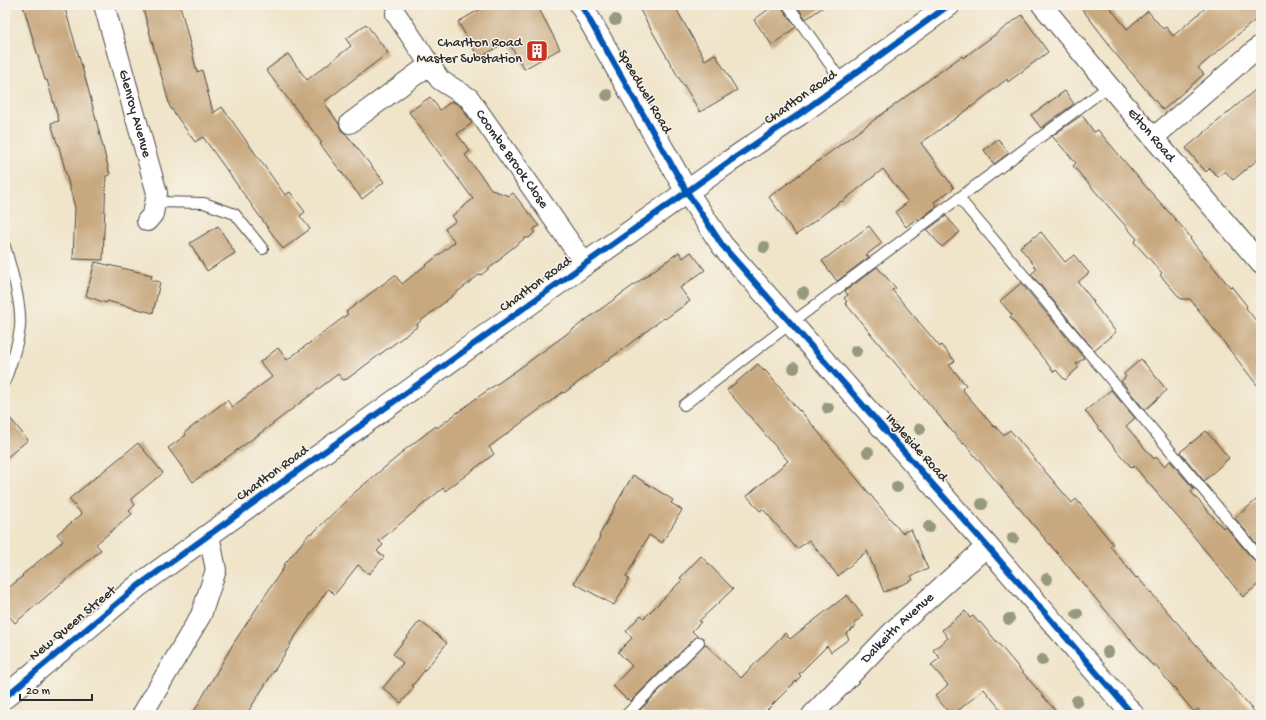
<svg xmlns="http://www.w3.org/2000/svg" width="1266" height="720" viewBox="0 0 1266 720" font-family="'Gochi Hand',sans-serif">
  <style>
    .building { fill: #c8a87f }
    .lines { fill: none; stroke-linecap: round; stroke-linejoin: round }
    .service-casing { stroke: #494743; stroke-width: 12 }
    .minor-casing { stroke: #494743; stroke-width: 22 }
    .tertiary-casing { stroke: #494743; stroke-width: 24 }
    .service { stroke: #fff; stroke-width: 10 }
    .minor { stroke: #fff; stroke-width: 20 }
    .tertiary { stroke: #fff; stroke-width: 22 }
    .cycleway-casing { stroke: #f7f3e8; stroke-width: 8 }
    .cycleway { stroke: #0057b8; stroke-width: 6 }
    .tree { fill: #96997f }
    .labels { text-anchor: middle; dominant-baseline: central; stroke-width: 3; stroke-linejoin: round; paint-order: stroke }
    .poi-label { font-size: 14px; fill: #2b2b2b; stroke: #f7f3e8; text-anchor: end }
    .street-label { font-size: 14px; fill: #2b2b2b; stroke: #f7f3e8 }
  </style>
  <rect width="100%" height="100%" fill="#f7f3e8"/>
  <filter id="ink" filterUnits="userSpaceOnUse"><feTurbulence type="fractalNoise" baseFrequency=".025" numOctaves="2"/><feDisplacementMap in="SourceGraphic" scale="8" xChannelSelector="R" yChannelSelector="G"/><feConvolveMatrix kernelMatrix="1 2 1 2 8 2 1 2 1" color-interpolation-filters="sRGB"/></filter>
  <filter id="wash" filterUnits="userSpaceOnUse"><feTurbulence type="fractalNoise" baseFrequency=".012" numOctaves="4" result="noise"/><feDisplacementMap in="SourceGraphic" scale="16" xChannelSelector="R" yChannelSelector="G"/><feGaussianBlur stdDeviation="0.9" result="paint"/><feColorMatrix in="noise" values="0 0 0 0 0 0 0 0 0 0 0 0 0 0 0 0 0 1.4 0 .05"/><feComposite in="paint" operator="in"/></filter>
  <g filter="url(#wash)">
    <rect width="100%" height="100%" fill="#f0e4c9"/>
    <g id="blocks">
      <path class="building" d="M23,5H64L88,88L110,175L106,176L103,260L73,259L75,208L58,143H57L51,123L59,121L47,80H45Z
        M142,5H180L197,72L202,70L213,113L222,107L285,195L290,192L305,212L300,216L310,229L283,249L203,137L195,142L170,107Z
        M487,5H537L560,49L524,69L508,41L479,58L458,22Z
        M637,5H674L705,60L715,54L737,90L700,112L684,85H683Z
        M774,5H782L783,9L796,27L772,45L754,20Z
        M796,5H826L806,19Z
        M1079,5H1108L1127,29L1148,11L1163,29L1166,27L1173,36L1209,5H1261V15L1198,68L1204,74L1163,110L1108,45L1109,44Z
        M1022,15L1048,52L1008,82L1007,79L974,105L921,143L954,188L934,202L937,206L919,220L917,218L906,227L895,212L908,202L883,169L842,202L841,201L796,235L769,197L930,79L962,56L963,58Z
        M366,24L388,53L324,102L339,124L341,130L346,134L384,182L362,199L320,144L322,143L266,70L288,54L307,80L351,46L346,39Z
        M1261,85V157L1233,180L1225,171L1218,177L1210,168L1206,172L1186,148Z
        M1065,91L1074,104L1041,128L1031,115Z
        M430,97L440,110L452,101L461,107L472,123L457,134L470,151L465,155L492,190L509,196L513,193L539,226L534,229V233L529,238H525L501,257L502,258L481,275L480,274L417,324L418,326L347,379L343,380L338,374L262,432L193,482L168,448L186,435L184,433L227,400L232,407L272,377L260,362L278,348L287,360L348,314L346,312L395,275L402,284L455,242L445,229L456,221L452,216L473,199L409,112Z
        M1082,115L1094,132L1098,130L1147,188L1184,229L1191,238L1190,239L1230,287L1231,286L1247,306L1246,308L1261,327V390L1190,299H1181L1160,275L1162,273L1134,242L1137,239L1073,166L1076,163L1052,136Z
        M998,139L1009,153L994,164L984,150Z
        M946,216L960,232L942,247L927,230Z
        M218,226L235,253L207,271L190,243Z
        M869,226L882,243L866,255L869,257L837,281L822,261Z
        M1041,232L1065,262L1074,255L1089,273L1078,282L1094,302L1093,303L1116,332L1094,350L1031,274L1037,269L1020,247Z
        M679,252L683,258L691,252L705,270L680,288L690,301L665,319L664,318L564,393L563,392L489,447L494,454L445,491L443,488L379,541L383,545L377,551L384,557L369,574L358,565L335,594L328,589L290,644H291L246,715H192L233,644L284,567L283,566L310,533L312,534L355,492L402,453V452L436,426L437,428L478,397L520,368Z
        M95,262L152,275L151,280L160,282L153,313L107,301L106,303L86,296Z
        M877,267L896,288L892,290L940,347L941,345L955,361L949,365L966,385L962,389L994,427L995,426L1003,435L1010,430L1072,503L1076,499L1113,544L1110,546L1136,578L1137,577L1146,587L1257,715H1203L1198,709L1194,712L1154,664L1153,666L1135,645L964,443L963,444L956,436L845,303L847,302L844,298L848,295L845,291Z
        M1021,283L1084,358L1076,364L1079,367L1065,380L1056,370L1054,372L1010,317L1012,315L1000,301Z
        M1141,359L1167,390L1145,410L1121,381L1126,377L1124,374Z
        M758,364L764,371L765,370L799,411L800,410L902,533L911,529L928,569L911,576L913,580L884,592L867,551L838,576L809,540L797,549L763,509L760,511L747,496L788,461L727,390Z
        M1111,390L1135,418L1126,426L1154,459L1156,457L1164,466L1170,461L1194,489L1191,492L1223,528L1225,526L1256,563L1261,565V582L1243,597L1187,528L1134,466L1132,468L1117,451L1085,411Z
        M5,412L28,440L5,459Z
        M1206,431L1229,458L1204,481L1180,452Z
        M138,443L163,473L131,499L135,505L129,511L132,514L96,544L101,550L15,623L5,611V591L23,576L22,575L63,541L57,534L82,514L69,499Z
        M633,475L673,500L671,503L682,510L662,543L649,535L626,577L629,579L614,605L574,583L600,537L599,536L620,497Z
        M1261,496V549L1235,518Z
        M701,556L733,589L699,621L701,622L692,631L697,636L631,701L628,698L627,700L613,686L632,666L618,652L632,638L626,631L641,615L644,618L682,580L680,578Z
        M847,595L863,616L854,623L856,626L846,634L849,639L831,652L827,646L799,674L801,676L762,715H645L640,710L705,644L741,678L785,633L790,639Z
        M965,611L970,618L973,616L979,623L980,622L1059,715H1005L984,689L953,715H951L935,696L948,685L931,665L940,658L933,650L948,638L942,630Z
        M420,621L447,643L412,686L414,687L401,703L383,688L403,663L393,654Z"/>
    </g>
  </g>
  <g filter="url(#ink)">
    <use href="#blocks" fill-opacity="0" stroke="#494743" stroke-width="1"/>
    <g class="lines">
      <g class="service-casing">
        <path id="service" d="M788,5L843,83
          M959,198L1261,559
          M155,202L204,203L235,214L263,249
          M5,246C11,268 22,304 20,327C18,346 11,364 5,381
          M684,405L790,324L1109,86
          M626,715L699,642"/>
      </g>
      <g class="minor-casing">
        <g id="minor">
          <path id="s1" d="M104,5L157,193L153,214L147,221"/>
          <path id="s2" d="M1042,5L1109,86L1261,264"/>
          <path id="s3" d="M396,14L440,80L469,98L585,264"/>
          <path d="M350,123L429,65"/>
          <path d="M1153,138L1261,45"/>
          <path d="M142,715L201,615L216,570L209,535"/>
          <path id="s4" d="M812,715L896,628L987,546"/>
        </g>
      </g>
      <g class="tertiary-casing">
        <path id="tertiary" d="M581,5L687,192L722,245L987,546L1133,715
          M5,697L138,586L585,264L730,161L798,115L949,5"/>
      </g>
      <use href="#service" class="service"/>
      <use href="#minor" class="minor"/>
      <use href="#tertiary" class="tertiary"/>
      <g class="cycleway-casing">
        <path id="cycleway" d="M581,5L687,192L722,245L987,546L1133,715
          M5,697L138,586L585,264L730,161L798,115L949,5"/>
      </g>
      <use href="#cycleway" class="cycleway"/>
    </g>
    <g class="tree">
      <circle cx="615" cy="20" r="6"/>
      <circle cx="607" cy="95" r="6"/>
      <circle cx="764" cy="247" r="6"/>
      <circle cx="803" cy="293" r="6"/>
      <circle cx="856" cy="351" r="6"/>
      <circle cx="794" cy="368" r="6"/>
      <circle cx="828" cy="408" r="6"/>
      <circle cx="920" cy="429" r="6"/>
      <circle cx="868" cy="452" r="6"/>
      <circle cx="897" cy="487" r="6"/>
      <circle cx="982" cy="504" r="6"/>
      <circle cx="929" cy="527" r="6"/>
      <circle cx="1013" cy="538" r="6"/>
      <circle cx="1047" cy="579" r="6"/>
      <circle cx="1077" cy="614" r="6"/>
      <circle cx="1009" cy="619" r="6"/>
      <circle cx="1108" cy="652" r="6"/>
      <circle cx="1042" cy="660" r="6"/>
      <circle cx="1077" cy="701" r="6"/>
    </g>
  </g>
  <defs>
    <g id="building-square" transform="scale(1.15)"><rect x="-9" y="-9" width="18" height="18" rx="4" fill="#c8321e" stroke="#f7f3e8"/><path d="M-4-6H4V6H1V3H-1V6H-4ZM-2.5-4.3h1.7v1.8h-1.7ZM.8-4.3h1.7v1.8H.8ZM-2.5-1h1.7V.8h-1.7ZM.8-1h1.7V.8H.8Z" fill="#fff"/></g>
  </defs>
  <g fill-rule="evenodd">
    <use href="#building-square" x="537" y="51"/>
  </g>
  <g class="labels">
    <g class="poi-label">
      <text x="522" y="43">Charlton Road<tspan x="522" dy="16">Master Substation</tspan></text>
    </g>
    <g class="street-label">
      <text transform="translate(644 92) rotate(60)">Speedwell Road</text>
      <text transform="translate(801 98) rotate(-35)">Charlton Road</text>
      <text stroke="none"><textPath href="#s1" startOffset="113">Glenroy Avenue</textPath></text>
      <text stroke="none"><textPath href="#s2" startOffset="170">Elton Road</textPath></text>
      <text stroke="none"><textPath href="#s3" startOffset="188">Coombe Brook Close</textPath></text>
      <text transform="translate(536 285) rotate(-36)">Charlton Road</text>
      <text transform="translate(916 448) rotate(48)">Ingleside Road</text>
      <text transform="translate(273 474) rotate(-36)">Charlton Road</text>
      <text transform="translate(73 624) rotate(-40)">New Queen Street</text>
      <text stroke="none"><textPath href="#s4" startOffset="122">Dalkeith Avenue</textPath></text>
    </g>
  </g>
  <rect width="1266" height="720" fill="none" stroke="#f7f3e8" stroke-width="20"/>
  <path d="M20 694v6h72v-6" fill="none" stroke="#2b2b2b" stroke-width="2"/>
  <text x="26" y="694" font-size="12" fill="#2b2b2b" stroke="#f7f3e8" stroke-width="3" paint-order="stroke">20 m</text>
</svg>
